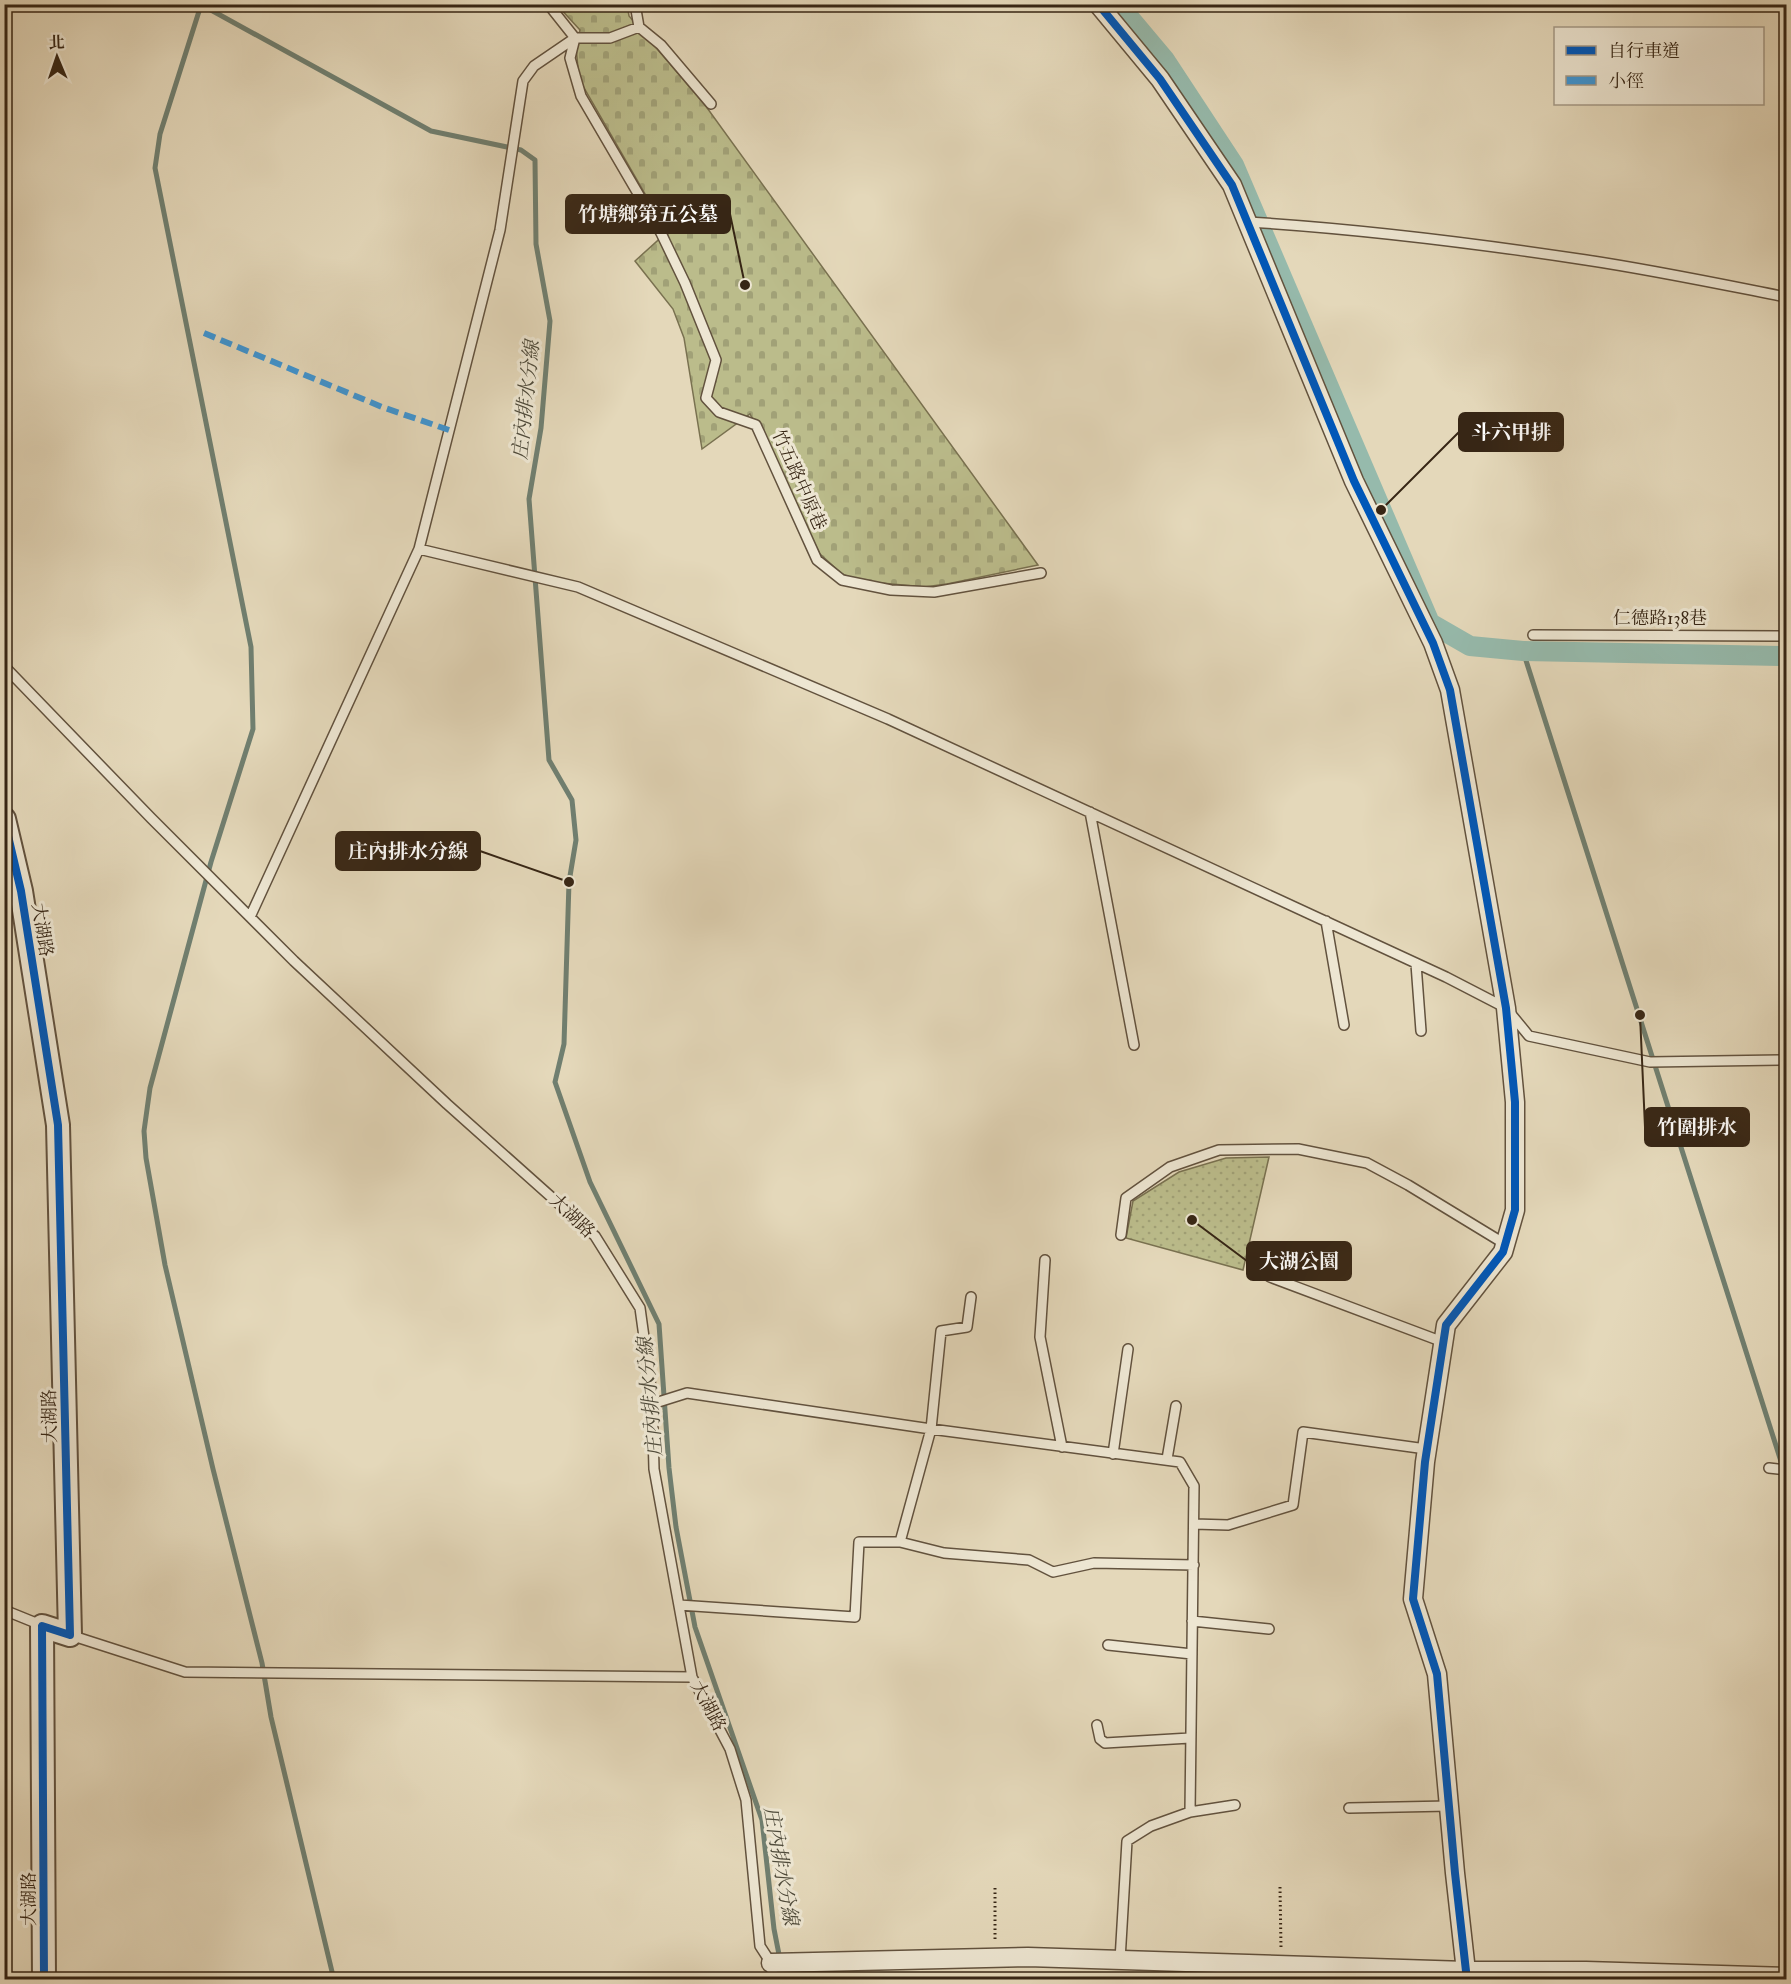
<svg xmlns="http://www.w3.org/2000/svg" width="1791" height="1984" viewBox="0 0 1791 1984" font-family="'IM FELL Double Pica','Noto Serif TC',serif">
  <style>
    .grass { fill: url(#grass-dots); stroke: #797150; stroke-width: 1.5 }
    .cemetery { fill: url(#cemetery-stones); stroke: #797150; stroke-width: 1.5 }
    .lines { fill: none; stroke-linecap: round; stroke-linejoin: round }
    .stream { stroke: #707f70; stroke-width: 5 }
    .canal { stroke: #96baac; stroke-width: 20 }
    .service-casing { stroke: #62523e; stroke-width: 12 }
    .minor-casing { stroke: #62523e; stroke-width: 21 }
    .tertiary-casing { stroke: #62523e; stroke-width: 26 }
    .path { stroke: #372615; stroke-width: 3; stroke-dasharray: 1.5 3; stroke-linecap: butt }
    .service { stroke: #ede6d2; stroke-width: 9 }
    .minor { stroke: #ede6d2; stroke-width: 18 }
    .tertiary { stroke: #ede6d2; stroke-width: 22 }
    .quiet { stroke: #3e95d3; stroke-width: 6; stroke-dasharray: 12 6; stroke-linecap: butt }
    .cycleway-casing { stroke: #ede6d2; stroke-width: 11 }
    .cycleway { stroke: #0057b8; stroke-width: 8 }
    .labels { text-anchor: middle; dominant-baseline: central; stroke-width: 6; stroke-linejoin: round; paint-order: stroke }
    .street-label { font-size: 18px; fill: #372615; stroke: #ede6d2 }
    .water-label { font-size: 20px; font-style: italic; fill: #4f4b3b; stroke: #ede6d2 }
    .leader { fill: none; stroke: #372615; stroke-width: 2 }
    .callout-dot { fill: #372615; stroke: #ede6d2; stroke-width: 2 }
    .callout { fill: #372615; stroke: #372615; stroke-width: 2 }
    .callout-label { font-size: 20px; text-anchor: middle; font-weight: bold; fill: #fff }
  </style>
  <defs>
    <pattern id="grass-dots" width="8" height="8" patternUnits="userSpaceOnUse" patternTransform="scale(1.5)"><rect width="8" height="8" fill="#bbbc8b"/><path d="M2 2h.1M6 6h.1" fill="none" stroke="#a1a177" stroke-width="1.8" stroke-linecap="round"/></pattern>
    <pattern id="cemetery-stones" width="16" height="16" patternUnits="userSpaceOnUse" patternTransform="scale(1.5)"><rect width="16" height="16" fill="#bbbc8b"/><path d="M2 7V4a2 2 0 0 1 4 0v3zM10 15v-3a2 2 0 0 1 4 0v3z" fill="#a1a177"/></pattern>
  </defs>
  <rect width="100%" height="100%" fill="#e4d8ba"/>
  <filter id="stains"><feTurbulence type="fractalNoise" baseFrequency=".00333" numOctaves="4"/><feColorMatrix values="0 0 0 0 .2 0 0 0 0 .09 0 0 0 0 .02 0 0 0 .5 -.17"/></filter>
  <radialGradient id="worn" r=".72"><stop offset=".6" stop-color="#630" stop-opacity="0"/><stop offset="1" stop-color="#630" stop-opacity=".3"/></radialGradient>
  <path class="grass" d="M1269,1157L1243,1270L1126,1238L1133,1201L1179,1172L1226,1158Z"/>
  <path class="cemetery" d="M557,5H627L629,16L705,105L1038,565L947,584L924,587L860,581L842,574L820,554L750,414L702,449L684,338L673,309L635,261L667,232L579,79L576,47L580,30Z"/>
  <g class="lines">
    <path class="stream" d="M200,4L431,131L521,150L535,160L536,244L550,321L541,428L529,499L549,760L572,800L576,840L569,882L564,1044L555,1082L590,1182L659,1324L669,1468L676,1527L695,1627L762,1820L774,1929L784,1980
      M201,5L160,134L155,168L251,647L253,729L211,862L150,1088L144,1131L146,1158L165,1265L213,1469L262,1663L271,1717L334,1980
      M1523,651L1786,1477"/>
    <path class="canal" d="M1118,4L1165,60L1234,165L1430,623L1470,646L1523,651L1786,656"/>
    <g class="service-casing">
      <path id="service" d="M548,4L575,38L570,58L581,96L661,233L685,283L716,360L706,398L719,412L756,425L817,560L842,580L891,590L934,592L1041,573
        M635,4L639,27L661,45L711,104
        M1248,222C1361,229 1474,243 1586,260C1653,270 1720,284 1786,297
        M419,549L578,587L888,719L1446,977L1506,1008L1529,1036L1650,1062L1786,1060
        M1533,635L1786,636
        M4,666L151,818L294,961L447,1104L595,1236L640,1308L652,1395L654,1469L692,1677L730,1749L746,1800L760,1946L771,1963L773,1980
        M1090,812L1134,1045
        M250,917L419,549L500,230L523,81L534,66L575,38H610L639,27
        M1326,921L1344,1025
        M1416,964L1421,1031
        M1121,1235L1126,1198L1170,1167L1219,1150L1298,1149L1367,1163L1408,1185L1505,1244
        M1045,1260L1040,1337L1062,1447
        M1270,1277L1443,1342
        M652,1404L687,1393L931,1429L1180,1462L1194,1486L1190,1812L1151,1826L1127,1841L1120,1960
        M1113,1454L1128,1349
        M1167,1459L1176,1406
        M1769,1468L1786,1470
        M1194,1524L1228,1525L1293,1505L1303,1432L1426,1449
        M900,1542L931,1429L941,1331L967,1327L971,1297
        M679,1605L855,1617L859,1542H900L944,1553L1029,1560L1053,1572L1094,1563L1194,1565
        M4,1610L41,1625
        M1192,1621L1269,1629
        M70,1635L185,1672L692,1677
        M1108,1645L1192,1654
        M1097,1725L1100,1739L1105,1743L1190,1738
        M1349,1808L1449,1806
        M1190,1812L1235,1805"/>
    </g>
    <g class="minor-casing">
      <path id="minor" d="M1098,4L1160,79L1232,185L1354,481L1433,643L1450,690L1506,1008L1515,1102V1210L1503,1252L1446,1325L1425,1462L1413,1599L1437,1674L1455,1873L1467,1980
        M771,1963L1028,1957L1466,1971H1586L1786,1977"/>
    </g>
    <g class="tertiary-casing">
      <path id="tertiary" d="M4,819L21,891L58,1125L70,1635L42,1626L44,1980"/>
    </g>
    <path class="path" d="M1280,1887L1281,1948
      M995,1888V1941"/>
    <use href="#service" class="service"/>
    <use href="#minor" class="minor"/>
    <use href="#tertiary" class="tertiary"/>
    <path class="quiet" d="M204,333L382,407L449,430"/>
    <g class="cycleway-casing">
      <path id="cycleway" d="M1098,4L1160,79L1232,185L1354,481L1433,643L1450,690L1506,1008L1515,1102V1210L1503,1252L1446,1325L1425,1462L1413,1599L1437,1674L1455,1873L1467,1980
        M4,819L21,891L58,1125L70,1635L42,1626L44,1980"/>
    </g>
    <use href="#cycleway" class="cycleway"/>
  </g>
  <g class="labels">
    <g class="street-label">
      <text transform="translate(799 480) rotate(66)">竹五路中原巷</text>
      <text x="1660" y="618">仁德路138巷</text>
      <text transform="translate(42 930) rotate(81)">大湖路</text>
      <text transform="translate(572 1216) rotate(44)">大湖路</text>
      <text transform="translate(50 1416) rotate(-91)">大湖路</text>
      <text transform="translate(708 1706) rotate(62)">大湖路</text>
      <text transform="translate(29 1899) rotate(-90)">大湖路</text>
    </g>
    <g class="water-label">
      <text transform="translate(526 400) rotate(-84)">庄內排水分線</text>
      <text transform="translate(650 1397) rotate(-95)">庄內排水分線</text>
      <text transform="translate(781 1866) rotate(80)">庄內排水分線</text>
    </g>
  </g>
  <path class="leader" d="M745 285L730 214M1381 510L1459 432M569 882L480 851M1640 1015L1645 1127M1192 1220L1247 1261"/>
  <g class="callout-dot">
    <circle cx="745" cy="285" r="6"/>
    <circle cx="1381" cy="510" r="6"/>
    <circle cx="569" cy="882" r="6"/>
    <circle cx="1640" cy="1015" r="6"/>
    <circle cx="1192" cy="1220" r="6"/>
  </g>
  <g class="callout">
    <rect x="566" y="195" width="164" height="38" rx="6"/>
    <rect x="1459" y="413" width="104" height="38" rx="6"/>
    <rect x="336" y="832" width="144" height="38" rx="6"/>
    <rect x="1645" y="1108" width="104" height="38" rx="6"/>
    <rect x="1247" y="1242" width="104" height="38" rx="6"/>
  </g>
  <g class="callout-label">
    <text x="648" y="221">竹塘鄉第五公墓</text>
    <text x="1511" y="439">斗六甲排</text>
    <text x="408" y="858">庄內排水分線</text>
    <text x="1697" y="1134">竹圍排水</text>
    <text x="1299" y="1268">大湖公園</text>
  </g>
  <rect width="1791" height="1984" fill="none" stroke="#e4d8ba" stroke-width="24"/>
  <rect x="6" y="6" width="1779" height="1972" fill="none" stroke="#372615" stroke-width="3"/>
  <rect x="12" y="12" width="1767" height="1960" fill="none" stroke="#372615" stroke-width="1.5"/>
  <rect x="1554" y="27" width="210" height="78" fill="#ede6d2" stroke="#a49986" stroke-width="1.5"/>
  <rect x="1566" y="46" width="30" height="9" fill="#0057b8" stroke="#a49986" stroke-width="1.5"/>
  <text x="1608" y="57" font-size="18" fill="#372615">自行車道</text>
  <rect x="1566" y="76" width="30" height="9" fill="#3e95d3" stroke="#a49986" stroke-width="1.5"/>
  <text x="1608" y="87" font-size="18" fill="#372615">小徑</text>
  <g transform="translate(57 57) rotate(358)" stroke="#ede6d2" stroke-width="4.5" paint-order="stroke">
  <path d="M0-4.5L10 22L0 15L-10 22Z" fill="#372615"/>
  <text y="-9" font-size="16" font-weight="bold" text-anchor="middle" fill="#372615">北</text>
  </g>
  <rect width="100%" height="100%" filter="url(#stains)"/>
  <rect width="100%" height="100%" fill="url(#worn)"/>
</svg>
